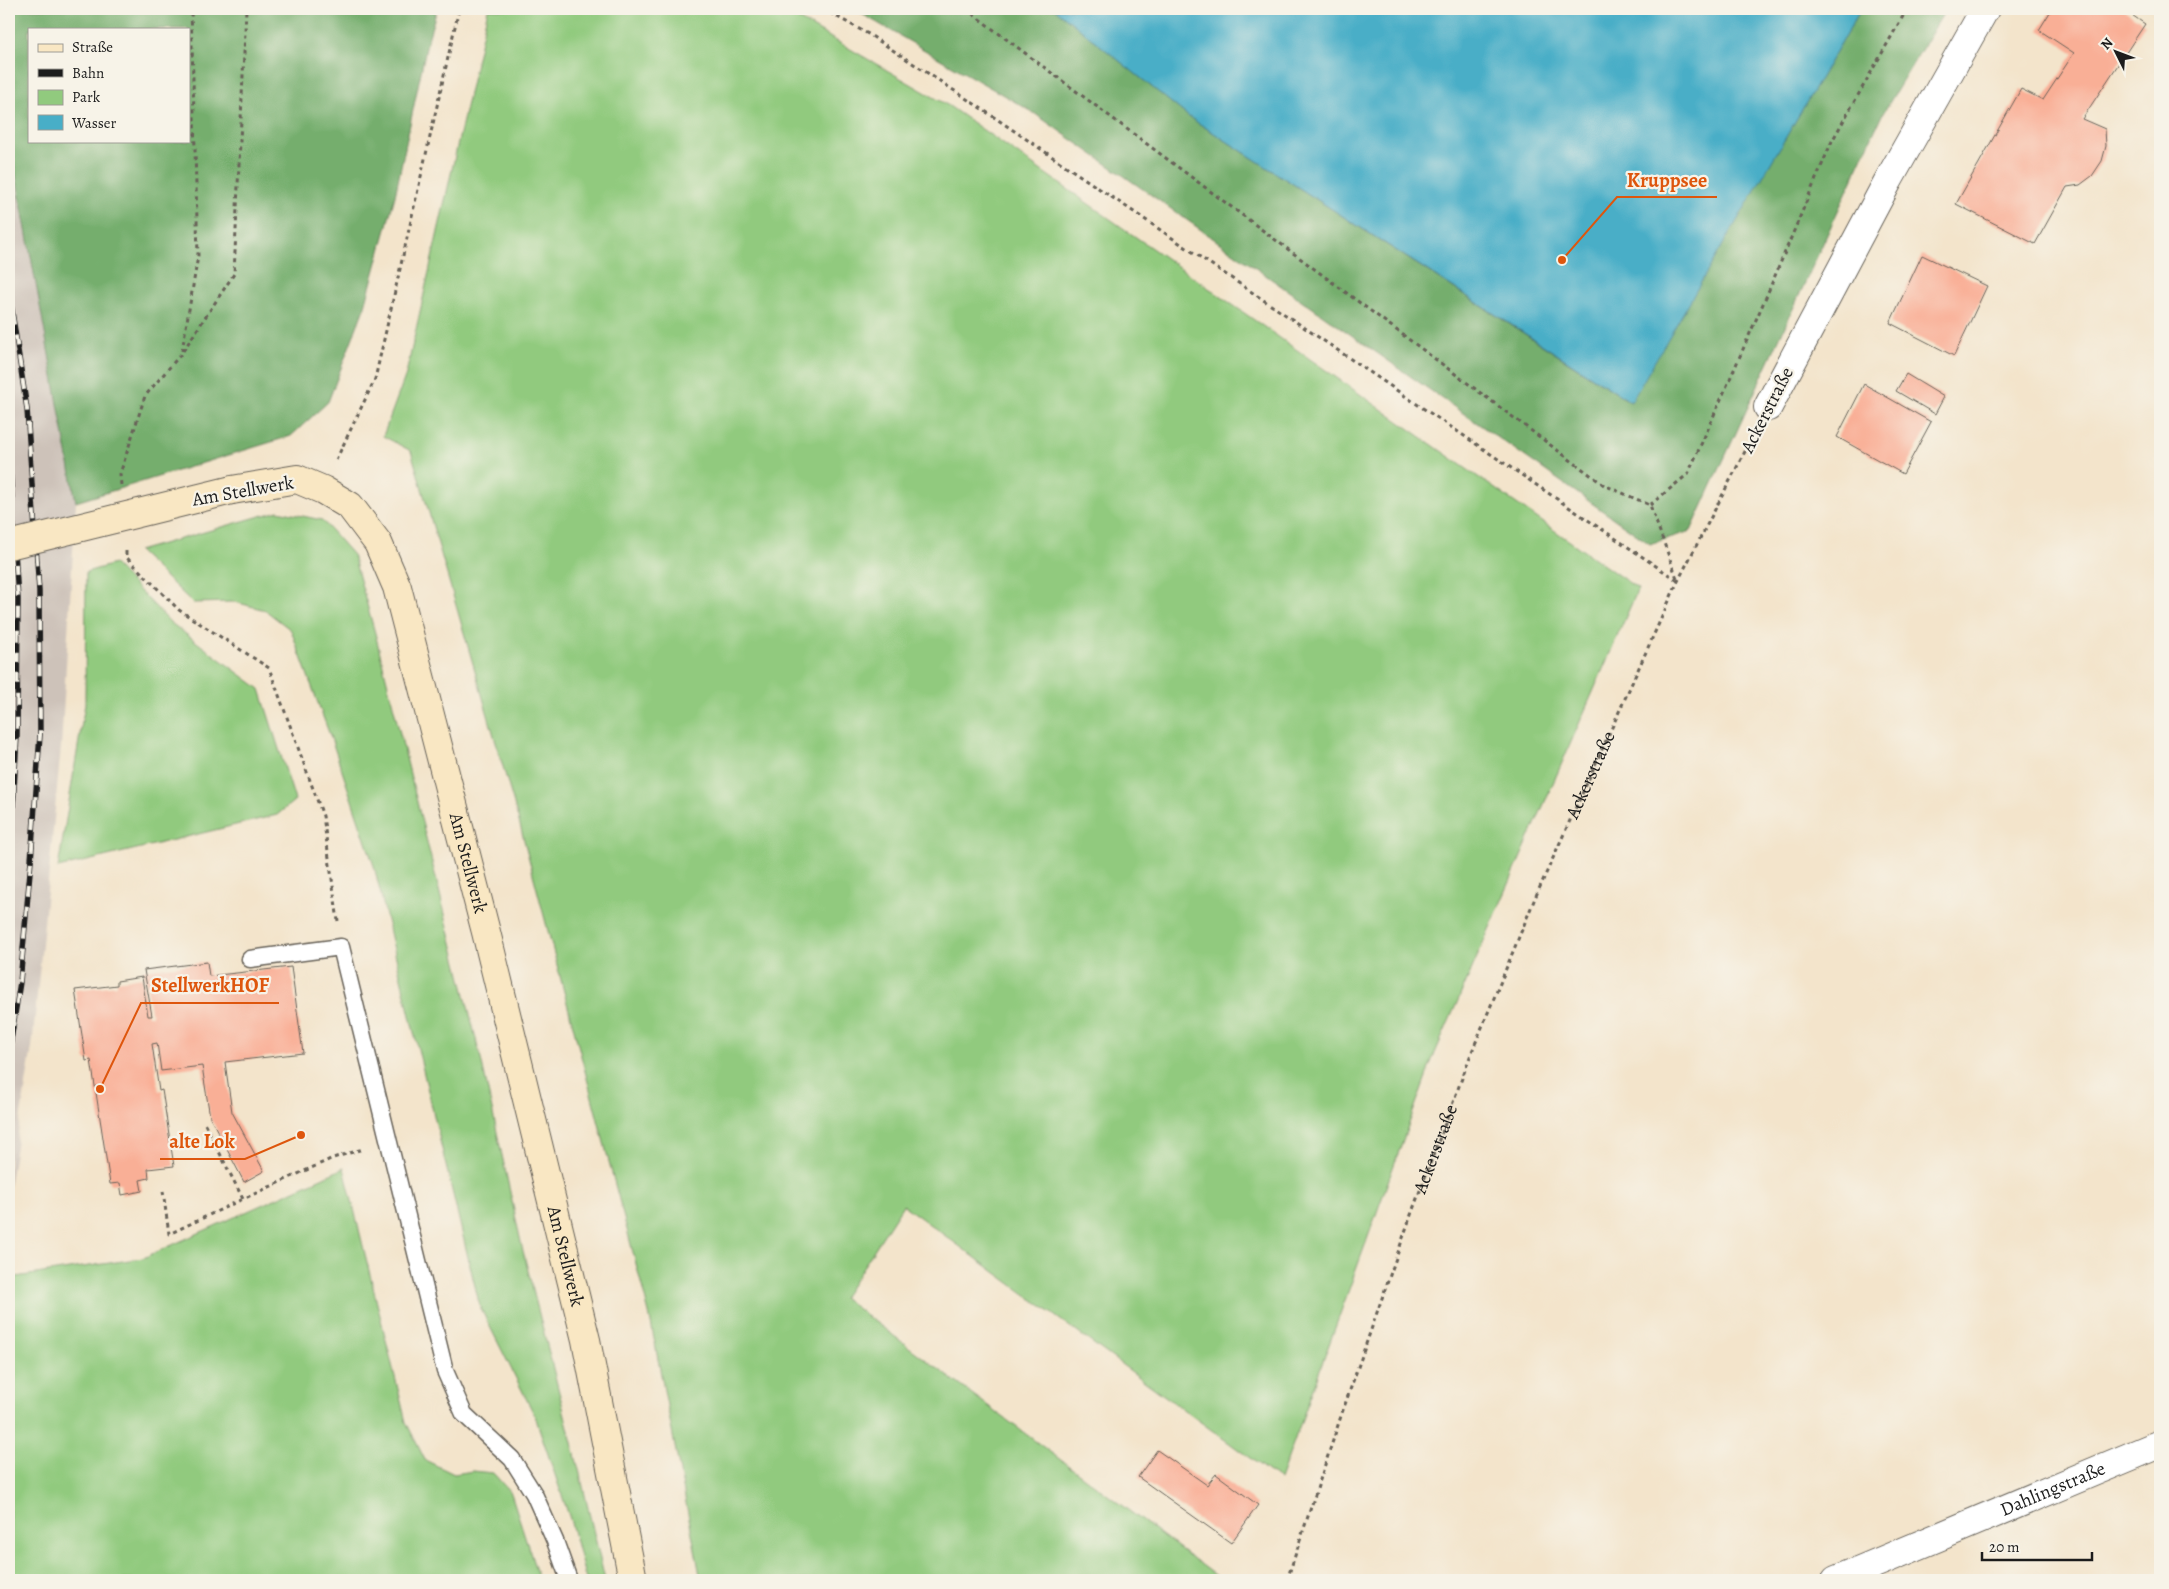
<svg xmlns="http://www.w3.org/2000/svg" width="2169" height="1589" viewBox="0 0 2169 1589" font-family="Alegreya,serif">
  <style>
    .industrial { fill: #cdc2b9 }
    .green { fill: #91ca7e; stroke: #56734d }
    .forest { fill: #74ae6d; stroke: #486544; fill-rule: evenodd }
    .water { fill: #48aec7; stroke: #326572 }
    .building { fill: #f9af96 }
    .lines { fill: none; stroke-linecap: round; stroke-linejoin: round }
    .lane-casing { stroke: #676259; stroke-width: 19 }
    .street-casing { stroke: #676259; stroke-width: 30 }
    .secondary-casing { stroke: #676259; stroke-width: 30 }
    .path { stroke: #676259; stroke-width: 3; stroke-dasharray: 4 4; stroke-linecap: butt }
    .lane { stroke: #fff; stroke-width: 16 }
    .street { stroke: #fff; stroke-width: 28 }
    .secondary { stroke: #f9e7c3; stroke-width: 28 }
    .rail-casing { stroke: #1c1c1c; stroke-width: 5.5 }
    .rail { stroke: #f7f3e8; stroke-width: 4; stroke-dasharray: 11; stroke-linecap: butt }
    .secondary-bridge-casing { stroke: #676259; stroke-width: 30; stroke-linecap: butt }
    .secondary-bridge { stroke: #f9e7c3; stroke-width: 28 }
    .labels { text-anchor: middle; dominant-baseline: central; stroke-width: 4.5; stroke-linejoin: round; paint-order: stroke }
    .street-label { font-size: 19px; fill: #1c1c1c; stroke: #f7f3e8 }
    .leader { fill: none; stroke: #de560d; stroke-width: 2 }
    .callout-dot { fill: #de560d; stroke: #f7f3e8; stroke-width: 2 }
    .callout-label { font-size: 20px; text-anchor: middle; font-weight: bold; fill: #de560d; stroke: #f7f3e8; stroke-width: 4.5; stroke-linejoin: round; paint-order: stroke }
  </style>
  <rect width="100%" height="100%" fill="#f7f3e8"/>
  <filter id="ink" filterUnits="userSpaceOnUse"><feTurbulence type="fractalNoise" baseFrequency=".02" numOctaves="2"/><feDisplacementMap in="SourceGraphic" scale="10" xChannelSelector="R" yChannelSelector="G"/><feConvolveMatrix kernelMatrix="1 2 1 2 8 2 1 2 1" color-interpolation-filters="sRGB"/></filter>
  <filter id="wash" filterUnits="userSpaceOnUse"><feTurbulence type="fractalNoise" baseFrequency=".0096" numOctaves="4" result="noise"/><feDisplacementMap in="SourceGraphic" scale="20" xChannelSelector="R" yChannelSelector="G"/><feGaussianBlur stdDeviation="1.12" result="paint"/><feColorMatrix in="noise" values="0 0 0 0 0 0 0 0 0 0 0 0 0 0 0 0 0 1.4 0 .05"/><feComposite in="paint" operator="in"/></filter>
  <g filter="url(#wash)">
    <rect width="100%" height="100%" fill="#f3e4cb"/>
    <path class="industrial" d="M9,137L76,502L61,747L32,1047L9,1189Z"/>
    <path class="green" d="M488,9H781L949,106L1638,589L1432,1060L1280,1480L903,1205L843,1298L1222,1580H701L649,1313L520,825L411,451L383,436L406,374Z
      M278,511L322,520L353,555L375,633L481,1059L522,1247L580,1474L605,1580H586L570,1519L535,1416L480,1307L374,866L332,741L291,630L265,610L235,602L193,603L138,551Z
      M114,564L171,623L260,689L295,800L277,815L58,868L85,704L86,572Z
      M344,1168L406,1422L425,1460L454,1474L473,1471L493,1473L511,1493L539,1580H9V1278L143,1258Z"/>
    <path class="forest" d="M9,9H437L427,43L395,196L365,306L328,402L291,436L76,502L9,137ZM29,29H189V141H29Z
      M853,9H1055L1189,117L1630,402L1861,9H1946L1882,115L1691,531L1650,544L1031,111Z"/>
    <path class="water" d="M1055,9H1861L1631,402L1189,117Z"/>
    <g id="blocks">
      <path class="building" d="M2052,9H2123L2145,24L2082,119L2105,129L2106,146L2102,161L2092,176L2080,185L2067,187L2035,244L1956,204L2021,89L2043,100L2074,53L2039,30Z
        M1922,255L1987,286L1954,356L1890,323Z
        M1906,374L1944,397L1935,414L1896,391Z
        M1864,384L1931,422L1903,474L1837,437Z
        M207,962L209,976L291,967L303,1053L225,1062L232,1112L264,1171L244,1182L210,1117L202,1066L161,1071L157,1043L152,1044L159,1091L162,1090L174,1166L148,1169L149,1178L140,1180L142,1191L122,1195L120,1183L110,1184L91,1060L86,1061L75,990L117,985V981L142,977L148,1016H152L144,970Z
        M1157,1450L1207,1485L1216,1474L1258,1505L1231,1543L1138,1477Z"/>
    </g>
  </g>
  <g filter="url(#ink)">
    <use href="#blocks" fill-opacity="0" stroke="#676259" stroke-width="1"/>
    <g class="lines">
      <g class="lane-casing">
        <path id="lane" d="M250,959L341,947L445,1371L464,1414L512,1459L534,1494L555,1541L569,1580"/>
      </g>
      <g class="street-casing">
        <g id="street">
          <path d="M1768,407L1888,181L1985,9"/>
          <path id="s2" d="M1836,1580L2160,1444"/>
        </g>
      </g>
      <g class="secondary-casing">
        <g id="secondary">
          <path id="s3" d="M232,490L297,479L323,490L350,506L378,543L397,587L486,932L586,1340L633,1580"/>
        </g>
      </g>
      <g class="path">
        <path d="M823,9L870,35L973,103L1678,581"/>
        <path d="M966,9L1604,485L1650,505L1678,581"/>
        <path d="M182,351L198,256L191,9"/>
        <path d="M336,460L375,379L459,9"/>
        <path d="M121,485L120,474L145,396L181,354L234,274L246,9"/>
        <path d="M1650,505L1688,474L1766,297L1832,141L1907,9"/>
        <path d="M126,551V557L179,610L269,668L323,816L338,921"/>
        <path d="M205,1124L243,1199L333,1158L363,1149"/>
        <path d="M163,1191L169,1234L243,1199"/>
        <path id="s1" d="M1287,1580L1342,1413L1412,1212L1471,1054L1535,898L1678,581L1753,436"/>
      </g>
      <use href="#lane" class="lane"/>
      <use href="#street" class="street"/>
      <use href="#secondary" class="secondary"/>
      <g class="rail-casing">
        <path id="rail" d="M9,292L27,409L39,591L40,735L31,861L20,982L9,1053
          M9,454L18,599L17,736L9,877"/>
      </g>
      <use href="#rail" class="rail"/>
      <g class="secondary-bridge-casing">
        <path id="secondary-bridge" d="M9,545L232,490"/>
      </g>
      <use href="#secondary-bridge" class="secondary-bridge"/>
    </g>
  </g>
  <g class="labels">
    <g class="street-label">
      <text transform="translate(1767 410) rotate(-63)">Ackerstraße</text>
      <text transform="translate(243 491) rotate(-10)">Am Stellwerk</text>
      <text stroke="none"><textPath href="#s1" startOffset="861">Ackerstraße</textPath></text>
      <text stroke="none"><textPath href="#s3" startOffset="505">Am Stellwerk</textPath></text>
      <text stroke="none"><textPath href="#s1" startOffset="456">Ackerstraße</textPath></text>
      <text stroke="none"><textPath href="#s3" startOffset="910">Am Stellwerk</textPath></text>
      <text stroke="none"><textPath href="#s2" startOffset="235">Dahlingstraße</textPath></text>
    </g>
  </g>
  <path class="leader" d="M1562 260L1617 197H1717M100 1089L141 1003H279M301 1135L245 1159H160"/>
  <g class="callout-dot">
    <circle cx="1562" cy="260" r="5"/>
    <circle cx="100" cy="1089" r="5"/>
    <circle cx="301" cy="1135" r="5"/>
  </g>
  <g class="callout-label">
    <text x="1667" y="187">Kruppsee</text>
    <text x="210" y="992">StellwerkHOF</text>
    <text x="202" y="1148">alte Lok</text>
  </g>
  <rect width="2169" height="1589" fill="none" stroke="#f7f3e8" stroke-width="30"/>
  <rect x="28" y="28" width="162" height="115" fill="#f7f3e8" stroke="#9f9d96"/>
  <rect x="38" y="44" width="25" height="8" fill="#f9e7c3" stroke="#9f9d96"/>
  <text x="72" y="52" font-size="15" fill="#1c1c1c">Straße</text>
  <rect x="38" y="69" width="25" height="8" fill="#1c1c1c" stroke="#9f9d96"/>
  <text x="72" y="78" font-size="15" fill="#1c1c1c">Bahn</text>
  <rect x="38" y="90" width="25" height="15" fill="#91ca7e" stroke="#9f9d96"/>
  <text x="72" y="102" font-size="15" fill="#1c1c1c">Park</text>
  <rect x="38" y="115" width="25" height="15" fill="#48aec7" stroke="#9f9d96"/>
  <text x="72" y="128" font-size="15" fill="#1c1c1c">Wasser</text>
  <g transform="translate(2116 52) rotate(312)" stroke="#f7f3e8" stroke-width="4" paint-order="stroke">
  <path d="M0-4L9 19L0 12L-9 19Z" fill="#1c1c1c"/>
  <text y="-8" font-size="14" font-weight="bold" text-anchor="middle" fill="#1c1c1c">N</text>
  </g>
  <path d="M1982 1552v8h110v-8" fill="none" stroke="#1c1c1c" stroke-width="2.5"/>
  <text x="1989" y="1552" font-size="15" fill="#1c1c1c" stroke="#f7f3e8" stroke-width="4" paint-order="stroke">20 m</text>
</svg>
